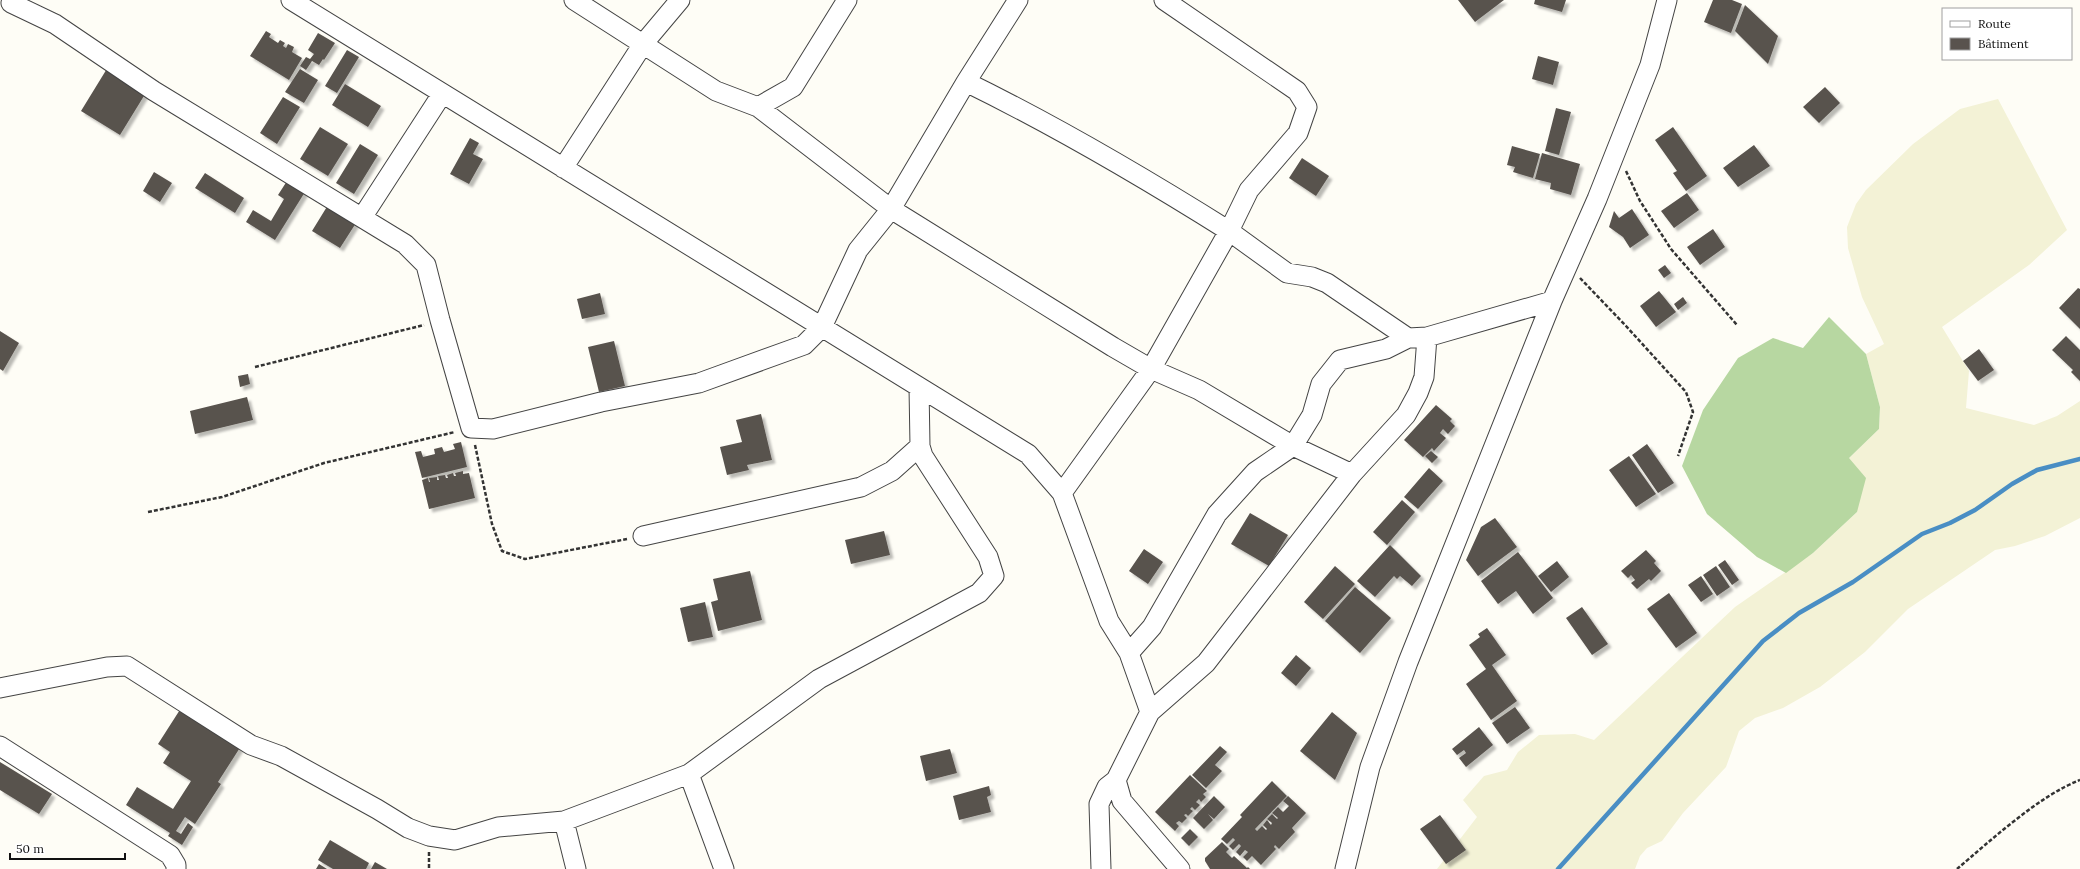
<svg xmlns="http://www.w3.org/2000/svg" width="2080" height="869" viewBox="0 0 2080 869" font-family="Lora,serif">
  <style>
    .farmland { fill: #f3f2d6 }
    .forest { fill: #b7d7a1 }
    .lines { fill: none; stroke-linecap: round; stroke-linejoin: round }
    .stream { stroke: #498ec4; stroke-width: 4.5 }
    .building { fill: #59534e; filter: url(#shadow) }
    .minor-casing { stroke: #444; stroke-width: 21 }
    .path { stroke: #333; stroke-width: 2.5; stroke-dasharray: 4 2; stroke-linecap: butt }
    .minor { stroke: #fff; stroke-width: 19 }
  </style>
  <defs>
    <filter id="shadow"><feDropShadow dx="3.5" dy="3.5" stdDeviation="1" flood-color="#0004"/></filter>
  </defs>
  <rect width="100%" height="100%" fill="#fefdf6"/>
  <path class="farmland" d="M1998,99L2067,230L2029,265L1942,327L1969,371L1966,408L2034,425L2057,416L2080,401V518L2045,536L2015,546L1995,550L1908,609L1865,652L1820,687L1783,708L1755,718L1739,731L1726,767L1683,813L1662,841L1647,848L1640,856L1635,869H1437L1477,817L1463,800L1484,776L1507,770L1518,752L1539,735L1575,734L1594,740L1735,607L1813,553L1857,512L1849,458L1879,429L1880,407L1866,354L1884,344L1862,297L1848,248L1847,227L1856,204L1866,190L1913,144L1960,109Z"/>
  <path class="forest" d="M1829,317L1866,354L1880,407L1879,429L1849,458L1866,478L1857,512L1813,553L1786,573L1757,557L1707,514L1682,466L1703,410L1738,358L1773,338L1803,348Z"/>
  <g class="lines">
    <path class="stream" d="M1558,869L1763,641L1799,613L1853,582L1922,534L1950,523L1975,510L2012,484L2037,470L2080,459"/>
  </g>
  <path class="building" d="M1458,0H1504L1475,22Z
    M1535,0H1566L1562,12L1534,4Z
    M1713,0H1732L1742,4L1731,33L1704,22Z
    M1745,5L1778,36L1768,64L1735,31Z
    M266,31L271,34L269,37L278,43L280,40L285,43L283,46L286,48L288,44L294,47L292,52L302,58L289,80L250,56Z
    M318,33L335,43L324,60L323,59L319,65L312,61L306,70L300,66L306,57L310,59L314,54L308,50Z
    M347,50L359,57L337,93L325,86Z
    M1538,56L1559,62L1553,85L1532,79Z
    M108,67L147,91L120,135L81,111Z
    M300,69L318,80L304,103L285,92Z
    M345,84L381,106L368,127L332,105Z
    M1825,87L1840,103L1819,123L1803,107Z
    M283,97L300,107L277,144L260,133Z
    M1556,108L1571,112L1559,155L1545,151Z
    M320,127L348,144L328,176L300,159Z
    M1673,127L1707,176L1686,191L1673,173L1677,171L1655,140Z
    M470,138L479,143L473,154L483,159L469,184L450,174Z
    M360,144L378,155L354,194L336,183Z
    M1754,145L1770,166L1738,187L1723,168Z
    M1512,146L1540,154L1533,178L1513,172L1515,167L1507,165Z
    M1542,153L1580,164L1571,195L1550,189L1551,183L1535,179Z
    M1302,158L1329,176L1316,196L1289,178Z
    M154,172L172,183L160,202L143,191Z
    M205,173L244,198L235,213L195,188Z
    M287,181L305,192L275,240L246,222L253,210L271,221L284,199L278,195Z
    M1687,193L1699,210L1674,228L1661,211Z
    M328,205L356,223L340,248L312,231Z
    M1632,209L1649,235L1630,248L1623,237L1609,227L1614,211L1619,218Z
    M1713,229L1725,247L1700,265L1687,247Z
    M1665,265L1671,273L1664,278L1658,270Z
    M2078,288L2080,289V329L2059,308Z
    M1659,291L1676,312L1656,327L1640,306Z
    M600,293L605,314L582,319L577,299Z
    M1683,297L1687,303L1678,310L1674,304Z
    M0,331L19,343L3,371L0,369Z
    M2066,336L2080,350V381L2071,372L2073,370L2052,350Z
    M614,341L625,386L599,392L588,347Z
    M1979,349L1994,370L1978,381L1963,361Z
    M248,374L250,384L240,387L238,376Z
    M247,397L253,420L195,434L190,411Z
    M1436,405L1452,419L1450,421L1455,426L1448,434L1443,429L1440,433L1446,438L1434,451L1432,448L1423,457L1404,440Z
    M761,414L772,460L747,465L749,470L727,475L720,447L742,442L736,420Z
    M461,442L467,467L422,478L415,452L421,451L423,457L435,454L434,449L442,447L444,452L455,449L453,444Z
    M1647,444L1674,483L1658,493L1632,455Z
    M1431,451L1438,457L1432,463L1425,456Z
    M1629,456L1656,494L1636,507L1609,470Z
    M1429,468L1443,481L1418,509L1404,497Z
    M463,471V474L469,473L475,498L429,509L422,480L428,478L429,482H430L429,478L437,477V480H439L438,476L445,475L446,478H448L447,475L453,473L454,476H456L455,473Z
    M1402,500L1415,512L1387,545L1373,532Z
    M1250,513L1288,535L1269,566L1231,544Z
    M1495,518L1517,547L1478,576L1466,560L1481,527Z
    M884,531L890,555L851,564L845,540Z
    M1390,545L1421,576L1412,586L1400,576L1397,579L1394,576L1375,597L1357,581Z
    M1144,549L1163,562L1148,584L1129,571Z
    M1646,550L1656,561L1654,563L1661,571L1651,581L1649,579L1637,589L1631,583L1635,580L1631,575L1628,578L1621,571Z
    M1518,552L1553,598L1533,614L1516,591L1498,604L1481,581Z
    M1725,560L1739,580L1732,585L1718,565Z
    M1557,561L1569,577L1551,592L1538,576Z
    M1335,566L1355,584L1323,619L1304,602Z
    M1716,566L1730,587L1717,596L1703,575Z
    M750,571L762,620L718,631L711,602L718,600L713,579Z
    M1701,576L1713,594L1701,602L1688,585Z
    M1355,587L1391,618L1360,653L1325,621Z
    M1669,593L1697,633L1676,648L1647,609Z
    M705,602L713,637L688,642L680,608Z
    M1582,607L1608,644L1592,655L1566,618Z
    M1487,628L1506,655L1492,665L1517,701L1491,720L1466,684L1486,669L1469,645L1480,637L1478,634Z
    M1296,655L1311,668L1296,686L1281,673Z
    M183,705L243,743L218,782L221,784L195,824L185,817L176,831L181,834L188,823L193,827L182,845L168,836L170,833L126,805L137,787L173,809L191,781L163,763L170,752L158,744Z
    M1515,707L1530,728L1507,744L1492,723Z
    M1332,712L1357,733L1335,780L1300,751Z
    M1479,727L1493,745L1466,767L1459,758L1466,753L1464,750L1457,755L1452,749Z
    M1220,746L1227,752L1215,765L1222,771L1206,788L1192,775Z
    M950,749L957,773L926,781L920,756Z
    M0,762L52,794L39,814L0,790Z
    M1190,775L1207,791L1203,794L1206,797L1201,802L1199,799L1196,802L1200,805L1195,810L1192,807L1190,809L1193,811L1188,816L1186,814L1184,815L1187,818L1182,823L1179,821L1176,823L1179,826L1175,831L1155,812Z
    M1272,781L1287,796L1255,829L1257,831L1262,826L1266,830L1267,829L1263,825L1267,820L1271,825L1272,823L1267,819L1272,814L1277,819L1278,818L1272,813L1278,807L1283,812L1289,806L1283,801L1288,796L1306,813L1292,828L1295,832L1279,849L1275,845L1274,847L1276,849L1261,865L1252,856L1247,861L1243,857L1248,852L1245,850L1240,856L1236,852L1241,846L1239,844L1233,850L1229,846L1235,840L1233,838L1227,844L1221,839L1242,817L1240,815Z
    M989,786L991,795L987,797L991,812L959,820L953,796Z
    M1214,796L1225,807L1214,819L1208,814L1213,820L1204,829L1193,818Z
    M1440,815L1466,850L1446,864L1420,829Z
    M1190,829L1198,837L1189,846L1181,838Z
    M330,840L369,863L366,869H333L318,860Z
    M1222,842L1229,849L1226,852L1232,858L1234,856L1247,868L1248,867L1250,869H1210L1205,861V858Z
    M375,862L387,869H371Z
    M319,864L327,869H316Z"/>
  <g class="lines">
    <g class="minor-casing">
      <path id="minor" d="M291,0L1028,454L1062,493L1109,621L1129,653L1150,712L1116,780L1122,801L1180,869
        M574,0L716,91L758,107L793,87L847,0
        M11,3L55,24L154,91L405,244L426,265L440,320L471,428L493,429L601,402L699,383L804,345L822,327L858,250L891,209L966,82L1018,0
        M966,82C1056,126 1143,177 1229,231L1249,190L1298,133L1307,107L1297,91L1164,0
        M758,107L891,209L1113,347L1151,369L1199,390L1293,446L1352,474
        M563,168L643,44L680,0
        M363,216L442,94
        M1062,493L1151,369L1229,231L1287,273L1312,277L1327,283L1408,338L1427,337L1552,301
        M643,536L861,487L892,471L920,446
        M1129,653L1152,627L1217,514L1255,472L1293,446L1312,415L1321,384L1340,360L1386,349L1408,338
        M0,688L107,667L127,666L251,745L281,756L377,809L408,828L429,836L455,840L498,827L564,821L689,774L819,679L979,593L994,576L988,557L923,456L920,446L919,387
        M1150,712L1206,663L1352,474L1406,415L1418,393L1424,377L1427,337
        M0,746L170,855L176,865V869
        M689,774L724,869
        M564,821L576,869
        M1101,869L1099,804L1107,787L1116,780
        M1345,869L1370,767L1408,662L1552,301L1597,199L1650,65L1667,0"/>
    </g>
    <path class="path" d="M1626,171L1640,201L1671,249L1737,325
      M1580,278L1626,326L1686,392L1693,412L1678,456
      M255,367L424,325
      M475,445L492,524L502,551L525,559L627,539
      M148,512L222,497L324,463L455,432
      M429,852V869
      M1957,869C1990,841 2040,795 2080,780"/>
    <use href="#minor" class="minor"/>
  </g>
  <rect x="1942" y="8" width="130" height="52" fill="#ffffff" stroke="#a0a0a0"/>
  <rect x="1950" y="21" width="20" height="6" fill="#ffffff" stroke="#a0a0a0"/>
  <text x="1978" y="28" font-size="12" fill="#111111">Route</text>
  <rect x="1950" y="38" width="20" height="12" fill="#59534e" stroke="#a0a0a0"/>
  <text x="1978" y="48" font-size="12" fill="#111111">Bâtiment</text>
  <path d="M10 853v6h115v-6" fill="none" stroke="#111111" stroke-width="2"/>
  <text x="16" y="853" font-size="12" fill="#111111" stroke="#ffffff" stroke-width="3" paint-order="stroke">50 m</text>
</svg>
